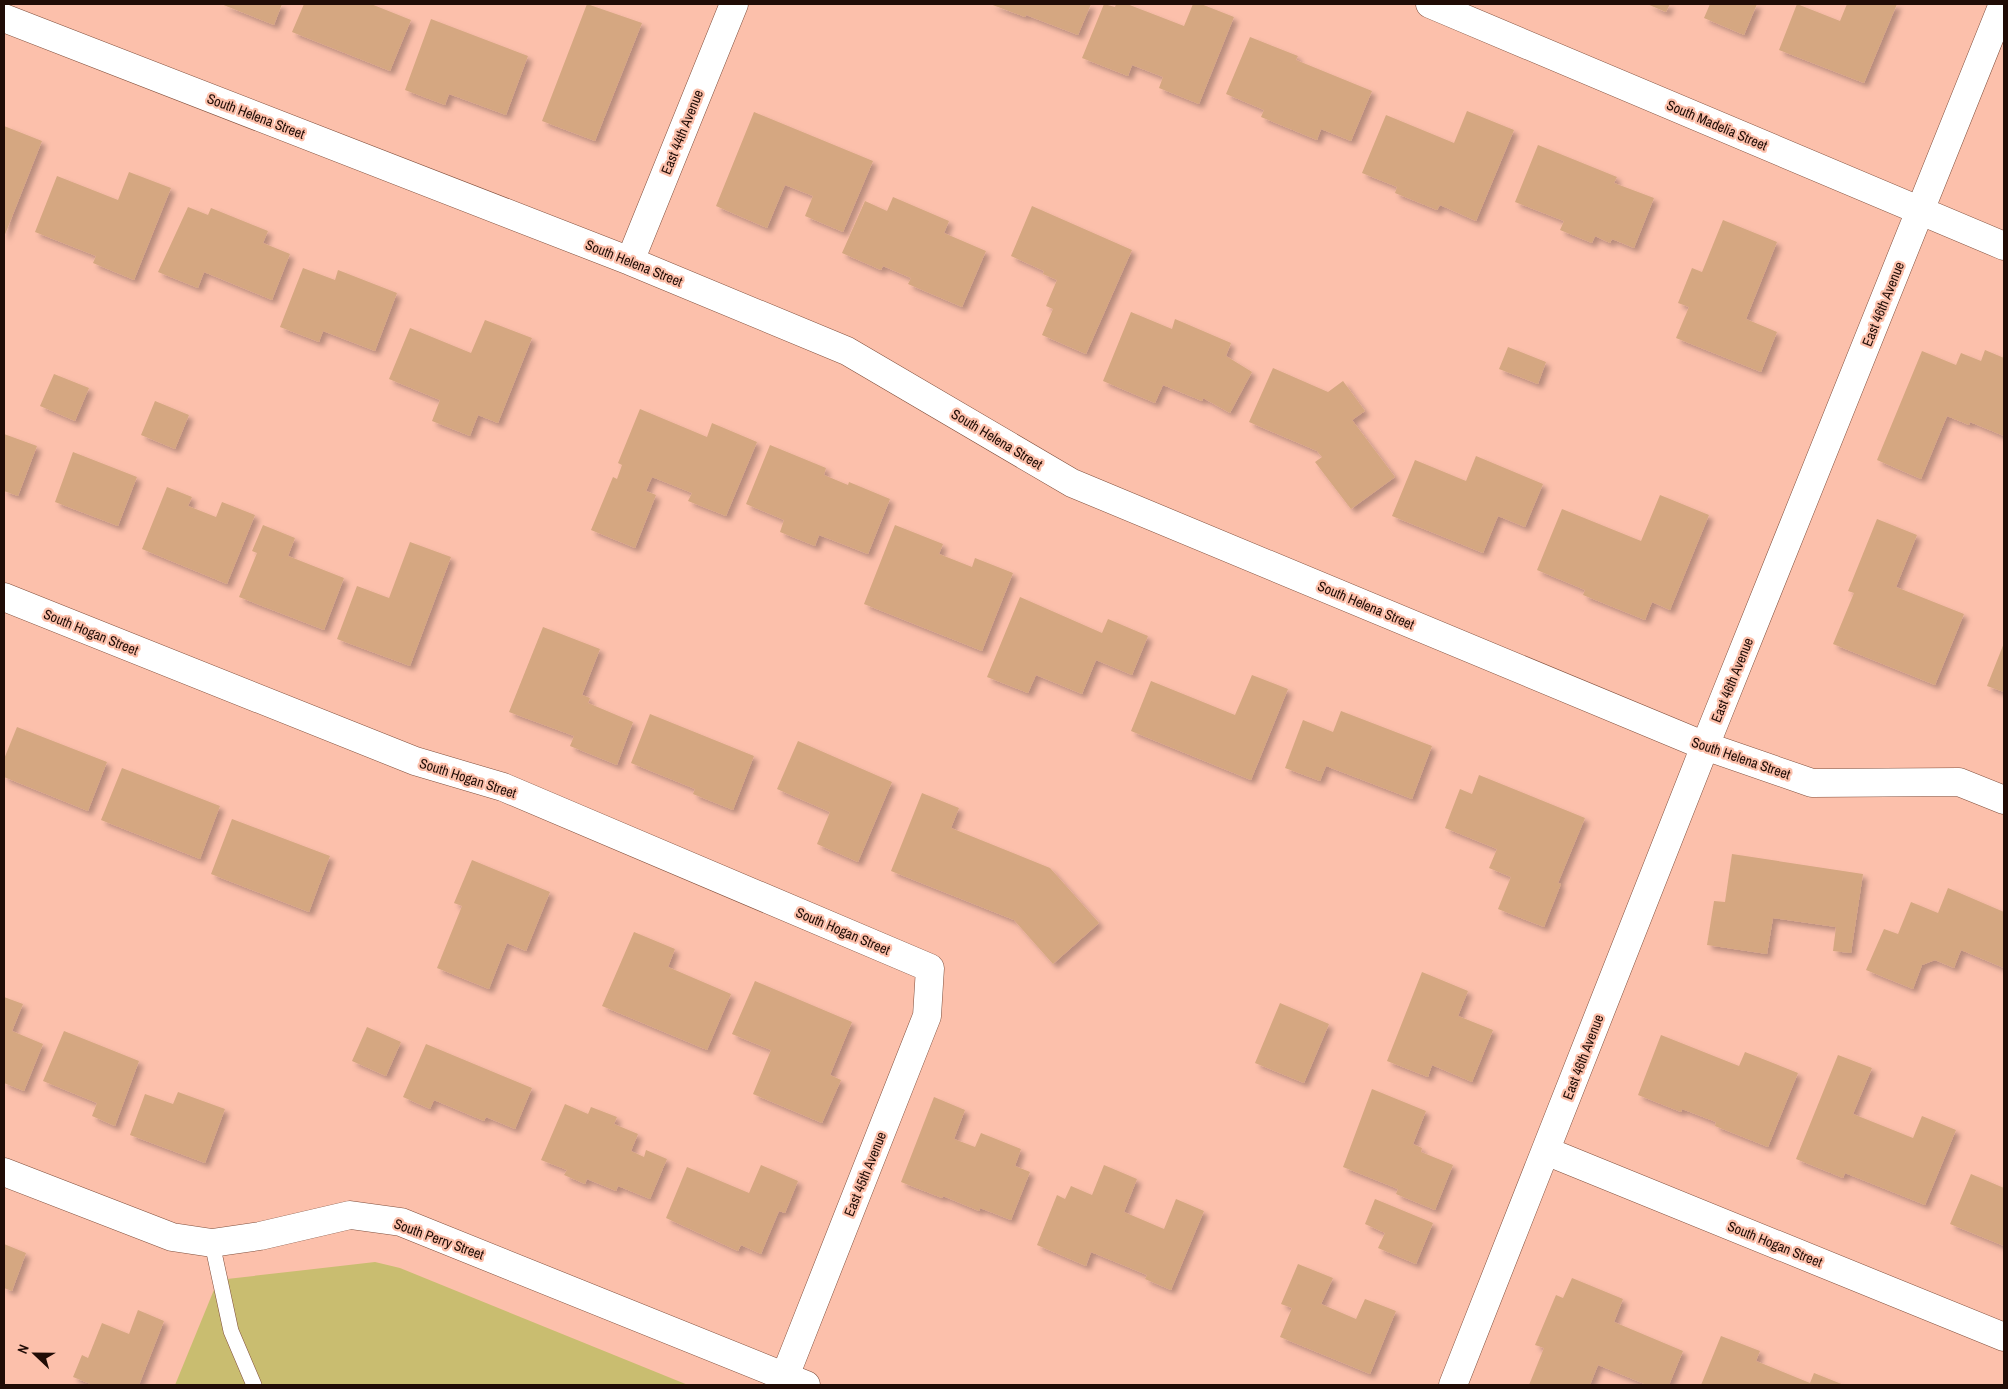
<svg xmlns="http://www.w3.org/2000/svg" width="2008" height="1389" viewBox="0 0 2008 1389" font-family="'Archivo Narrow',sans-serif">
  <style>
    .green { fill: #c9bd70 }
    .building { fill: #d5a781; filter: url(#shadow) }
    .lines { fill: none; stroke-linecap: round; stroke-linejoin: round }
    .lane-casing { stroke: #804e3b; stroke-width: 16 }
    .street-casing { stroke: #804e3b; stroke-width: 29 }
    .secondary-casing { stroke: #804e3b; stroke-width: 29 }
    .lane { stroke: #fff; stroke-width: 15 }
    .street { stroke: #fff; stroke-width: 28 }
    .secondary { stroke: #fff; stroke-width: 28 }
    .labels { text-anchor: middle; dominant-baseline: central; stroke-width: 4.5; stroke-linejoin: round; paint-order: stroke }
    .street-label { font-size: 14px; fill: #200c06; stroke: #fcc0ab }
  </style>
  <defs>
    <filter id="shadow"><feDropShadow dx="4.5" dy="4.5" stdDeviation="2.5" flood-color="#0004"/></filter>
  </defs>
  <rect width="100%" height="100%" fill="#fcc0ab"/>
  <path class="green" d="M375,1262L400,1268L688,1385H175L218,1280Z"/>
  <path class="building" d="M221,4H282L274,25Z
    M304,4H371L411,20L390,71L292,32Z
    M587,4L642,23L595,141L542,121Z
    M990,4H1091L1078,35L1026,15L1025,17Z
    M1104,4L1115,7L1116,4H1127L1184,26L1193,4H1201L1234,17L1199,104L1159,88L1163,77L1132,65L1128,76L1082,58Z
    M1647,4H1670L1666,12Z
    M1710,4H1757L1744,35L1704,18Z
    M1797,4L1840,21L1847,4H1897L1864,83L1779,50Z
    M431,19L528,56L506,115L449,94L445,105L405,90Z
    M1250,37L1298,56L1296,60L1372,91L1351,141L1321,129L1317,140L1261,117L1264,110L1226,94Z
    M1467,111L1514,130L1476,221L1440,205L1437,210L1395,193L1397,187L1362,173L1386,115L1454,143Z
    M754,112L873,161L843,232L805,216L813,196L785,185L767,228L716,206Z
    M4,126L42,141L4,237Z
    M1538,145L1617,177L1614,183L1654,198L1634,248L1612,239L1610,243L1595,236L1592,243L1560,230L1564,221L1515,202Z
    M129,172L171,188L134,280L93,263L96,256L35,232L57,176L118,200Z
    M893,197L949,221L944,233L986,251L962,307L908,284L911,278L883,266L881,270L842,253L865,201L887,211Z
    M1032,206L1132,250L1086,354L1042,335L1053,309L1046,306L1057,280L1043,274L1044,271L1011,256Z
    M188,207L208,215L211,208L268,231L263,243L290,254L272,300L204,272L198,288L158,272Z
    M1723,220L1777,242L1746,319L1777,332L1761,372L1676,338L1689,307L1678,303L1692,268L1702,272Z
    M303,268L335,280L338,270L397,293L375,351L323,331L319,342L280,327Z
    M1131,312L1172,329L1175,319L1231,343L1226,356L1252,372L1230,413L1203,398L1202,401L1163,385L1155,403L1103,381Z
    M485,320L532,338L498,423L478,415L470,436L432,421L440,400L389,379L410,328L471,353Z
    M1508,347L1546,362L1538,384L1499,369Z
    M1985,350L2004,358V436L1970,422L1969,425L1947,416L1921,479L1877,460L1922,351L1956,365L1961,353L1981,361Z
    M1273,368L1328,392L1343,381L1365,411L1352,420L1395,477L1351,509L1315,462L1322,457L1317,451L1249,422Z
    M54,374L89,388L75,421L40,406Z
    M155,401L189,415L175,449L141,435Z
    M640,409L707,437L712,423L757,442L726,516L688,501L692,493L652,477L646,491L656,495L635,548L591,530L613,477L617,479L622,465L618,463Z
    M4,434L37,446L18,496L4,491Z
    M770,445L826,468L824,475L848,485L849,482L890,499L868,554L819,535L815,546L780,532L784,520L746,504Z
    M73,452L137,477L118,526L55,502Z
    M1476,456L1543,484L1525,527L1498,516L1483,553L1392,516L1415,460L1466,481Z
    M167,487L192,497L188,506L216,517L222,502L255,515L227,584L142,549Z
    M1660,495L1709,515L1670,610L1652,602L1645,620L1583,595L1585,590L1537,570L1562,509L1641,541Z
    M1877,519L1917,535L1896,587L1964,614L1935,685L1833,644L1854,593L1848,591Z
    M263,525L295,538L288,556L344,578L324,630L239,597L257,553L252,551Z
    M895,525L943,544L939,554L972,567L975,558L1013,573L982,651L864,604Z
    M410,542L451,557L410,666L337,639L357,586L389,598Z
    M1020,597L1102,633L1108,619L1148,636L1132,675L1096,660L1082,694L1036,675L1028,693L987,677Z
    M543,627L600,649L582,695L590,698L588,703L633,722L617,765L570,746L574,736L509,712Z
    M2004,643V692L1987,686Z
    M1252,675L1288,689L1251,780L1131,731L1151,681L1235,715Z
    M1341,711L1432,746L1412,799L1326,766L1320,781L1285,768L1303,720L1333,732Z
    M650,714L754,756L733,810L693,794L695,789L631,763Z
    M17,727L107,762L88,811L4,777V759Z
    M798,741L892,782L858,862L817,844L830,812L777,789Z
    M122,768L220,806L200,859L101,820Z
    M1479,775L1585,818L1558,883L1561,884L1544,927L1498,909L1511,877L1489,868L1497,849L1445,828L1460,789L1472,794Z
    M922,793L959,808L951,828L1050,868L1099,923L1053,964L1014,920L891,871Z
    M232,819L330,856L309,912L211,874Z
    M1732,854L1863,874L1851,953L1833,951L1836,927L1773,918L1767,954L1707,945L1714,901L1725,902Z
    M472,860L550,892L526,951L507,943L489,989L437,968L462,906L454,903Z
    M1948,888L2004,912V968L1961,950L1954,968L1935,960L1922,965L1913,989L1866,970L1884,929L1898,934L1911,902L1938,913Z
    M634,932L675,949L668,967L731,994L707,1050L602,1006Z
    M1422,972L1468,991L1458,1016L1493,1030L1472,1082L1432,1065L1428,1077L1387,1061Z
    M755,981L852,1022L830,1075L841,1080L822,1123L753,1094L771,1050L732,1034Z
    M4,997L23,1004L12,1031L43,1044L24,1091L4,1083Z
    M1280,1003L1329,1024L1304,1083L1255,1063Z
    M367,1027L401,1042L386,1076L352,1061Z
    M64,1031L139,1061L115,1126L92,1116L97,1103L43,1081Z
    M1661,1035L1739,1066L1745,1052L1798,1073L1768,1147L1715,1126L1716,1122L1682,1109L1681,1112L1638,1095Z
    M426,1044L532,1088L515,1129L486,1117L484,1121L434,1100L430,1109L403,1097Z
    M1838,1055L1872,1068L1853,1114L1913,1138L1922,1116L1956,1130L1925,1205L1845,1173L1843,1178L1796,1159Z
    M1372,1089L1426,1111L1413,1144L1422,1148L1421,1152L1453,1165L1435,1210L1396,1194L1398,1189L1343,1167Z
    M178,1092L225,1109L205,1163L130,1135L145,1094L173,1104Z
    M934,1097L965,1110L954,1139L975,1147L981,1133L1021,1149L1015,1166L1030,1172L1011,1220L980,1208L979,1211L943,1196L942,1198L901,1182Z
    M565,1104L588,1114L591,1107L617,1117L614,1124L638,1134L631,1151L644,1157L646,1150L667,1159L650,1199L618,1186L616,1191L587,1179L585,1184L564,1175L567,1170L541,1160Z
    M761,1165L798,1181L785,1213L779,1211L761,1254L741,1245L738,1251L666,1218L687,1167L749,1193Z
    M1104,1165L1137,1179L1124,1212L1164,1229L1176,1199L1204,1211L1171,1290L1145,1279L1147,1275L1091,1252L1086,1266L1037,1245L1057,1195L1065,1199L1071,1186L1092,1195Z
    M1971,1174L2004,1188V1246L1950,1224Z
    M1375,1199L1433,1223L1416,1264L1378,1248L1385,1233L1365,1224Z
    M4,1244L26,1253L12,1291L4,1288Z
    M1298,1264L1333,1278L1321,1304L1356,1319L1365,1299L1396,1311L1370,1374L1280,1337L1292,1308L1281,1304Z
    M1572,1278L1623,1299L1614,1322L1683,1351L1669,1385H1647L1598,1365L1590,1385H1529L1544,1348L1535,1345L1556,1295L1563,1298Z
    M138,1310L164,1321L139,1385H93L73,1377L82,1355L88,1358L102,1323L129,1334Z
    M1721,1336L1760,1351L1756,1361L1810,1383L1814,1373L1844,1385H1701Z"/>
  <g class="lines">
    <g class="lane-casing">
      <path id="lane" d="M212,1243L231,1331L254,1385"/>
    </g>
    <g class="street-casing">
      <path id="street" d="M1430,4L2004,246
        M4,18L630,261L847,351L1072,483L1705,746L1812,783L1959,782L2004,800
        M630,261L734,4
        M4,597L415,761L503,787L930,968L927,1016L785,1376
        M1546,1151L2004,1337
        M1453,1385L1705,746L2003,4"/>
    </g>
    <g class="secondary-casing">
      <path id="secondary" d="M4,1172L172,1237L212,1243L260,1236L350,1215L401,1222L806,1385"/>
    </g>
    <use href="#lane" class="lane"/>
    <use href="#street" class="street"/>
    <use href="#secondary" class="secondary"/>
  </g>
  <g class="labels">
    <g class="street-label">
      <text transform="translate(256 116) rotate(21)">South Helena Street</text>
      <text transform="translate(1717 125) rotate(23)">South Madelia Street</text>
      <text transform="translate(682 132) rotate(-68)">East 44th Avenue</text>
      <text transform="translate(634 263) rotate(22)">South Helena Street</text>
      <text transform="translate(1883 304) rotate(-68)">East 46th Avenue</text>
      <text transform="translate(997 439) rotate(31)">South Helena Street</text>
      <text transform="translate(1366 605) rotate(23)">South Helena Street</text>
      <text transform="translate(91 632) rotate(22)">South Hogan Street</text>
      <text transform="translate(1732 680) rotate(-68)">East 46th Avenue</text>
      <text transform="translate(1741 758) rotate(19)">South Helena Street</text>
      <text transform="translate(468 778) rotate(18)">South Hogan Street</text>
      <text transform="translate(843 931) rotate(23)">South Hogan Street</text>
      <text transform="translate(1583 1057) rotate(-69)">East 46th Avenue</text>
      <text transform="translate(865 1174) rotate(-68)">East 45th Avenue</text>
      <text transform="translate(439 1239) rotate(20)">South Perry Street</text>
      <text transform="translate(1775 1244) rotate(22)">South Hogan Street</text>
    </g>
  </g>
  <rect width="2008" height="1389" fill="none" stroke="#200c06" stroke-width="10"/>
  <g transform="translate(35 1354) rotate(292)" stroke="#fcc0ab" stroke-width="4" paint-order="stroke">
  <path d="M0-4L9 19L0 12L-9 19Z" fill="#200c06"/>
  <text y="-8" font-size="14" font-weight="bold" text-anchor="middle" fill="#200c06">N</text>
  </g>
</svg>
